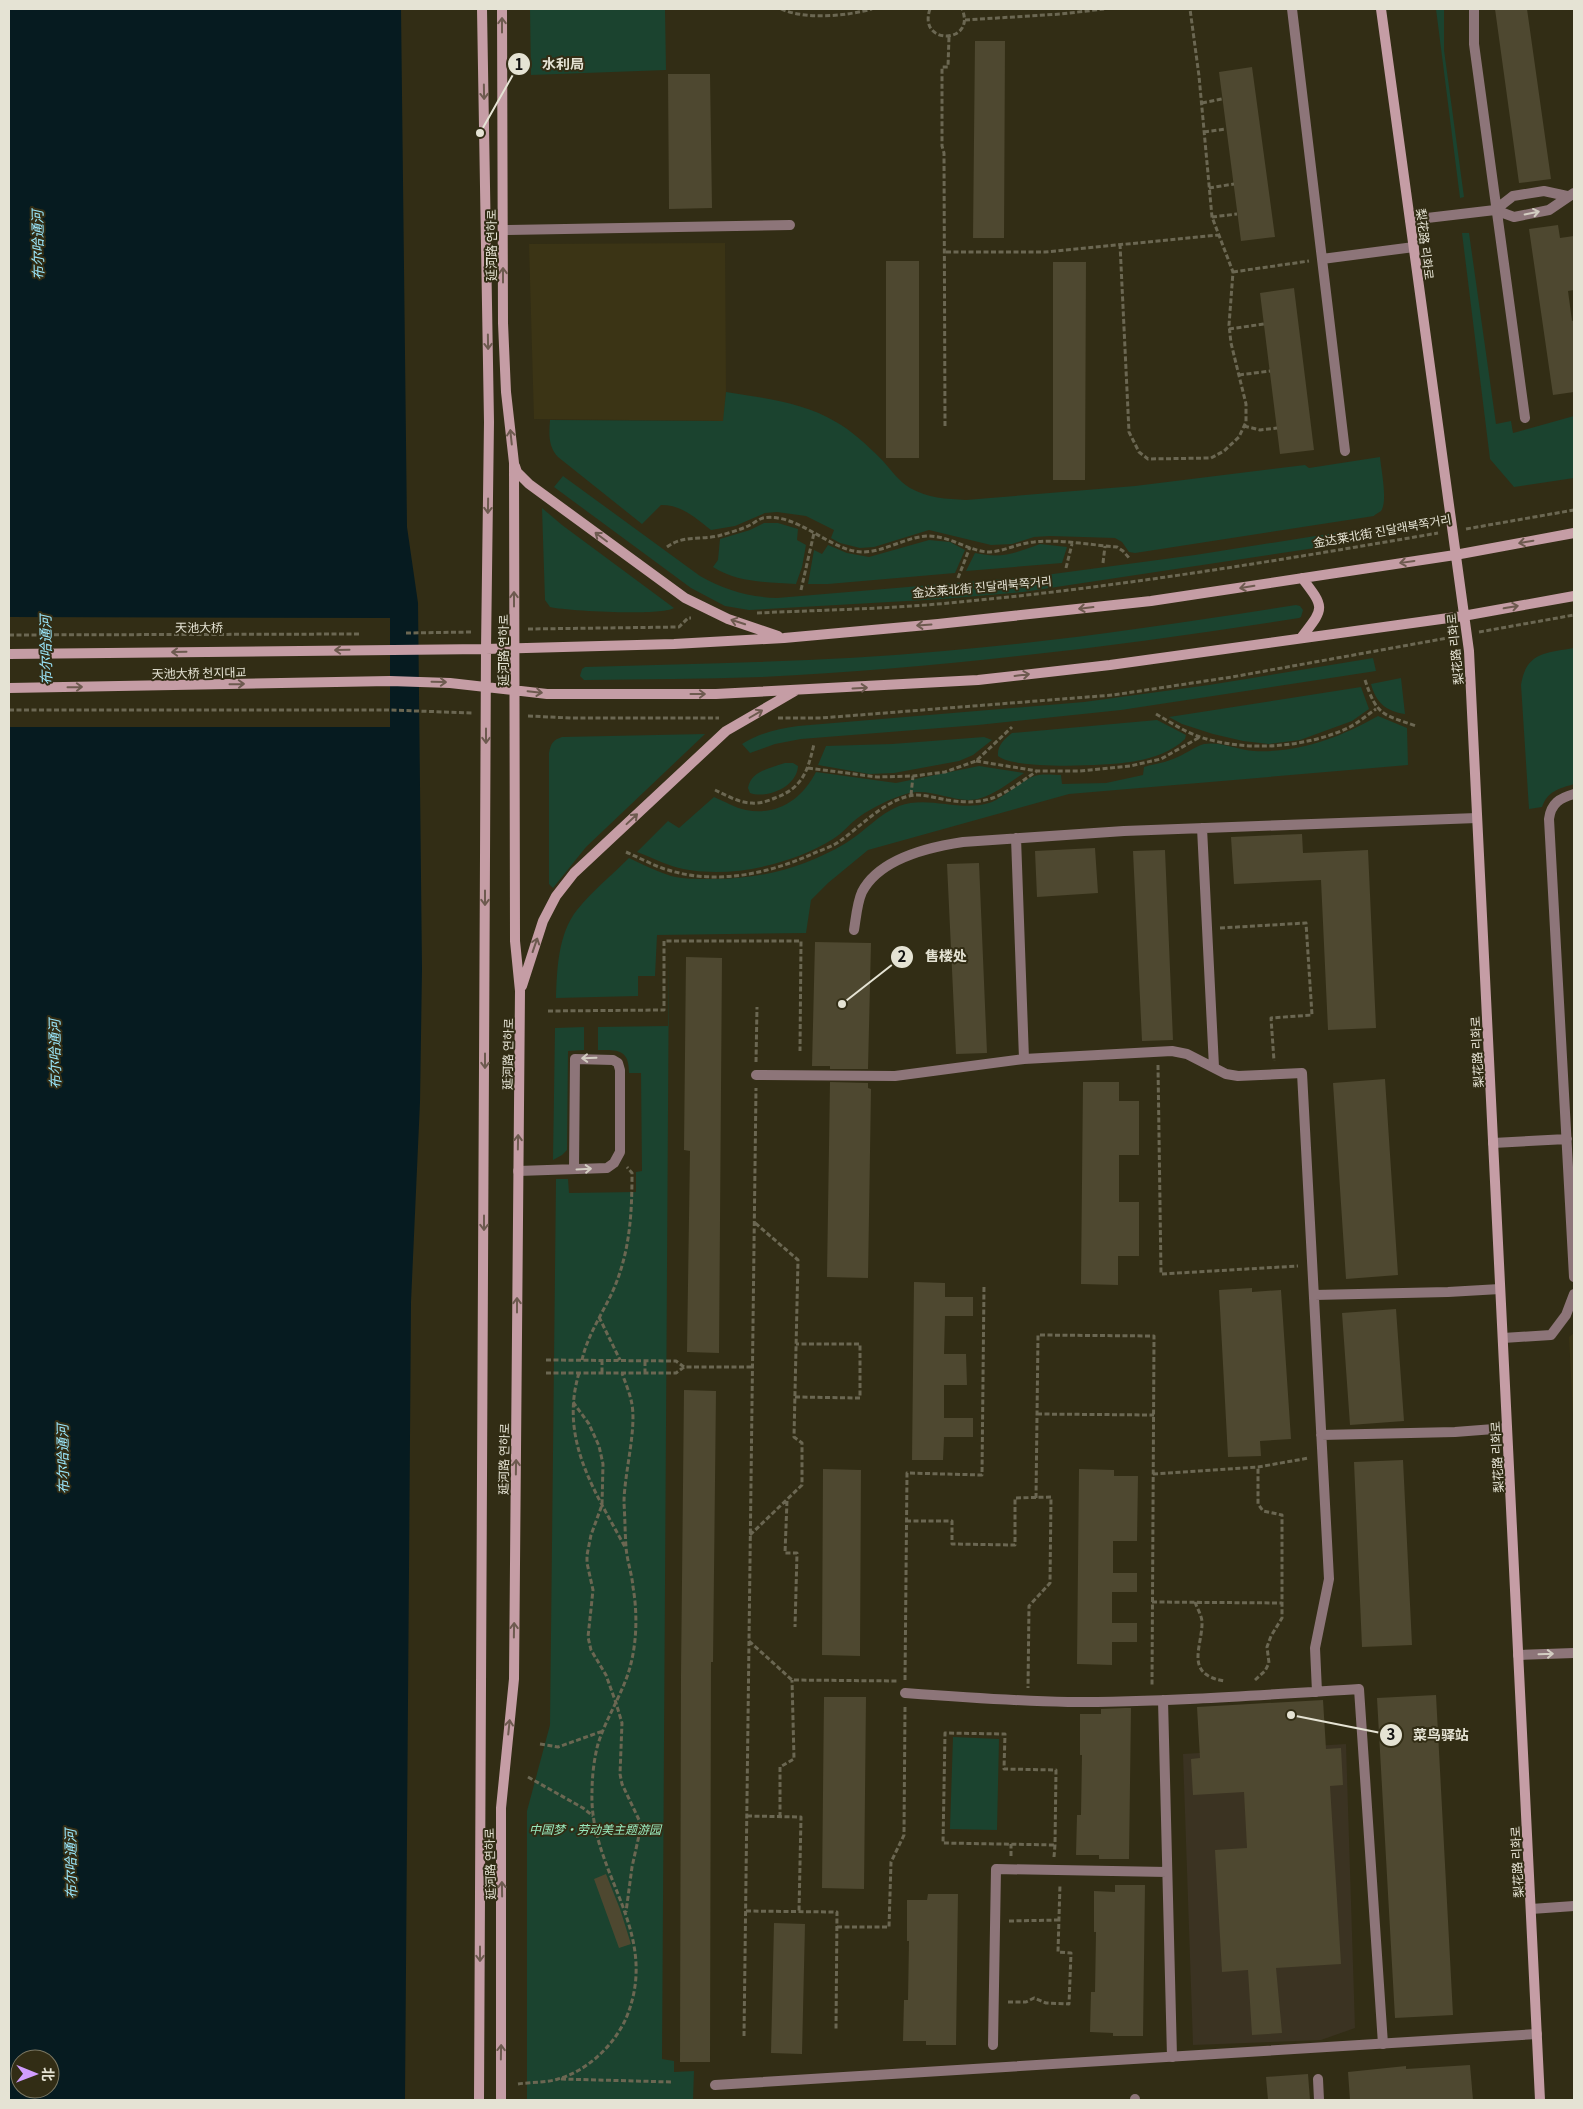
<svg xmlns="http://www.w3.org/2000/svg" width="1583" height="2109" viewBox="0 0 1583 2109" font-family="Georgia,'Noto Sans SC','Noto Sans KR',serif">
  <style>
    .built { fill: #3b3415 }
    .industrial { fill: #3b3322 }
    .green { fill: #1b432f }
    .water { fill: #061b20; fill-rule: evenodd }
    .pier { fill: #322d15 }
    .building { fill: #4e4830 }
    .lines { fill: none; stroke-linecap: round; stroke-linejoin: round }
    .path { stroke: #6b6752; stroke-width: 3; stroke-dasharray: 5 2.5; stroke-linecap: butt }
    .lane { stroke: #8d7579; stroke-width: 10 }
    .street { stroke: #8d7579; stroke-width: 10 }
    .secondary { stroke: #c59da5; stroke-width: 10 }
    .oneway { stroke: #6d5a4f }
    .oneway2 { stroke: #d3cdc2 }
    .labels { text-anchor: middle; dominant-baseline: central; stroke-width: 4; stroke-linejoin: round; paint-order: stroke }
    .street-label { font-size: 12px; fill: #e5e3d4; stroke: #322d15 }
    .park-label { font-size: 12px; font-style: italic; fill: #98e8bc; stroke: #322d15 }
    .water-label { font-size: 14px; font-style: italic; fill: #9be7fc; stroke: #322d15 }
    .leader { fill: none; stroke: #e5e3d4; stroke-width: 2 }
    .callout-dot { fill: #e5e3d4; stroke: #322d15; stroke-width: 2 }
    .mark-label { font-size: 15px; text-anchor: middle; font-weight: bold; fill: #111 }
    .callout-label { font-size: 14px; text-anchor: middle; font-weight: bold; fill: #e5e3d4; stroke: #322d15; stroke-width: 4; stroke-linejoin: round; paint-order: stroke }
  </style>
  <rect width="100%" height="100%" fill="#322d15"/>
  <path class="built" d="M725,243L726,392L724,421L534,419L529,244Z
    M1574,1333V1436L1569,1337Z"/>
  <path class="industrial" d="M1346,1744L1355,2028L1321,2040L1193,2045L1183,1754Z"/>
  <path class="green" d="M530,9H665L666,70L531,75Z
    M1436,9H1444V50L1464,197L1460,198Z
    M1462,233H1469L1496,424L1511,421L1513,433L1574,416V478L1514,487L1490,459Z
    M726,392C763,398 803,402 836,422C852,431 867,445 880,458C890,468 898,481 910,488C928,498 946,499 966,500L1135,486L1305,465L1309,468L1380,457C1381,469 1388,502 1381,511C1380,512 1374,515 1374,516L1135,553L1129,552L1122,542L1115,538L1050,536L1034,537L1012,544L991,545L929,530L874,547L860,548L840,543L831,538L834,530L806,516L777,512L765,513L735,526L711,530C695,518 683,505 661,505L642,524L558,457C548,446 549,434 550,420L723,421Z
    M563,476L700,576C725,590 748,597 777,598L1038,576L1195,555L1353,530L1355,542L1023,592L942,599L749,610L725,606L691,588L554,487Z
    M542,508L562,525L674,608C663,616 566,611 550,607L545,600Z
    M764,523H778L798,529L797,540L806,545L802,567L796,584C768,582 738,583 713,567L718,560L720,539L750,530Z
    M929,540L950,542L965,550L955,573L828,584H808L814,550L822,554L828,545L847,553L869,557Z
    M1040,544L1067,547L1062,563L966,571L975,553C1002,559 1015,553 1040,544Z
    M1296,605L1300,606L1303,610L1301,617L1299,618C1121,646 941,668 762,677C702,679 643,679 584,680L580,676L582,669L585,667C704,663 825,662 944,651C1062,641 1179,623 1296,605Z
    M1574,648V784C1558,789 1548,791 1542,807L1529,809L1521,685C1526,652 1546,653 1574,648Z
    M1373,658L1376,671L1121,710L978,725L801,739L775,744L750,753L742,744C760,733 777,729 798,726L1084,702L1209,685Z
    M1401,678L1405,714C1386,711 1376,703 1371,684Z
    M1361,687L1369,709L1352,721L1300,740L1269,744L1243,741L1213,734L1182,724L1169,717Z
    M1378,716L1407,728L1408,765L1069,794L868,850L828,883L811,900L806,933L657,935L655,976H638V996L556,998C557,969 558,934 577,910C592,891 612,875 629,858C642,864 656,871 671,876C683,879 696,879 708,879C758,880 804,868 846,843C864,832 879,814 899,806C928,795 959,812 989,803C1005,798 1024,777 1039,775C1046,774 1054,775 1061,775L1062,784L1106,783L1143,775L1144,767C1153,764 1164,763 1173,759C1184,755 1194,747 1204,744C1220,741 1238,750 1254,751C1299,753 1339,738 1378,716Z
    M1157,720L1186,735L1185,739C1173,751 1153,758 1136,761C1113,766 1013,770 998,756C997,746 1004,739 1012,733Z
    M705,734L586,847L553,888L549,884V753C551,743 553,740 562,737Z
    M984,737L992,740L973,755L959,761L894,773L869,774L818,765L826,746L892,744Z
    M785,763H793L798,766C797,787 767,799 750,793L748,788C751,771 770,768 785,763Z
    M979,766L1024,773C1010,782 997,793 981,798C957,806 931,786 906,794C890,799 873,807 859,817C849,824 843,833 833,839C790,866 721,881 672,866C660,862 648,856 637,852L668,821L679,828L714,797C724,801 735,808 746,810C778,816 802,799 816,772L896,783Z
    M669,953L662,2059L674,2061V2072L694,2071L693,2100H527V1811L550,1725L556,1179H568L569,1193L636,1192V1172L642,1171L641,1073H629C629,1049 618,1050 598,1050V1027L668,1026Z
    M584,1027V1050L568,1051L567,1150L562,1155L553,1160L555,1028Z
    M953,1737L999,1739L997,1830L950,1829Z"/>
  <path class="water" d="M9,9H401L407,527L418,603L422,969L420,1102L411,1302L405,2100H9ZM20,2059H50V2089H20Z"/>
  <path class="pier" d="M9,617L390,618V727H9Z"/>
  <path class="building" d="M1495,9H1527L1551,179L1519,183Z
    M975,41H1005L1004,238H973Z
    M1252,67L1275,237L1241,241L1219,72Z
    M668,74H710L712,208L669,209Z
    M1558,225L1560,238L1574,236V290L1568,291L1572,321L1574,320V392L1553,395L1529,229Z
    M886,261H919V458H886Z
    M1053,262H1086L1085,480H1053Z
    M1294,288L1314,450L1280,454L1260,293Z
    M1302,834L1303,853L1368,850L1376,1028L1328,1030L1321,880L1234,884L1231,837Z
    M1095,848L1098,893L1037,897L1035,851Z
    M1165,850L1173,1040L1142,1041L1133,851Z
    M979,863L987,1053L956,1054L947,864Z
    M815,942L871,943L868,1069H830V1066H812Z
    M686,957L722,958L719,1353L687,1352L690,1151L684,1150Z
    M1385,1079L1398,1275L1346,1279L1333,1083Z
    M830,1082L868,1083V1088L871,1089L868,1278L827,1277Z
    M1083,1082H1119V1101H1139V1155H1119V1202H1139V1256H1118V1285L1081,1284Z
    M914,1282L945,1283V1297H973V1316H945L944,1354H966L967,1385H944V1418H973V1437H944L943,1460H912Z
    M1252,1288V1292L1281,1290L1291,1439L1260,1441L1261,1456L1228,1457L1219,1290Z
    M1396,1309L1404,1421L1350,1425L1342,1313Z
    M684,1390L716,1391L713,1662H711L710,2062H680L681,1677Z
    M1403,1460L1412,1645L1362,1647L1354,1462Z
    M823,1469L861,1470L860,1656L822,1655Z
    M1079,1469L1114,1470V1476H1138L1137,1541H1113V1573H1137V1592H1112V1623H1137V1642H1112V1665L1077,1664Z
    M1436,1695L1453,2015L1395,2018L1377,1698Z
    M824,1697H866L864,1889L822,1888Z
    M1323,1700L1326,1749L1341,1748L1343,1785L1330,1786L1341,1964L1276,1968L1282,2033L1252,2035L1248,1970L1222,1972L1215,1850L1247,1848L1244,1792L1193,1795L1191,1759L1200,1758L1197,1707Z
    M1125,1708H1131L1129,1859H1099V1855H1076L1077,1815H1081L1082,1755H1080V1714H1101V1709Z
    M606,1874L620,1909L631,1944L619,1948L594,1879Z
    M1115,1885H1145L1143,2036H1113V2033L1090,2032L1091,1992H1095L1096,1932H1094V1891L1115,1892Z
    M928,1894H958L956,2045H926V2041H903L904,2000H908L909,1941H907V1900H927Z
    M774,1923L805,1924L802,2054L771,2053Z
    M1470,2065L1473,2100H1350L1348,2072L1406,2066V2069Z
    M1308,2074L1310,2100H1268L1266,2077Z"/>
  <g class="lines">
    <path class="path" d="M781,9C806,20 846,16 872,9
      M930,9C917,46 977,44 962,9
      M965,20L1061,14L1104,9
      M1202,103L1222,99
      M1204,132L1226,129
      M1209,188L1234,184
      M1212,217L1237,214
      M1120,244L1129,432L1139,452L1148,459L1211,458L1224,451L1239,437L1246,422V404L1231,343L1229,325L1233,272L1212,217L1199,76L1190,9
      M946,252H1045L1219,235
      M1233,272L1309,261
      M1229,329L1264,324
      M1239,375L1270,371
      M945,426L944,153L942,146V67H948L949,37
      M1244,426L1260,430L1277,428
      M1466,529L1574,510
      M667,547C683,535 699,540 718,536C728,533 740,530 750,525C754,523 759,519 763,518C797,512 830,551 862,552C885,552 905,537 928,536C951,536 970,552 990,552C1005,551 1019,543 1034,542C1061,539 1090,545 1117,547L1123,551L1130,559
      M1103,563L1105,546
      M1066,568L1072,544
      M958,578L970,547
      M801,590L814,533
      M757,613C821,610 886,609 949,603C1113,588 1276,561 1438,533
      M528,629L679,627L688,618H691
      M1479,632L1574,615
      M406,633L472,632
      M9,635L360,634
      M1365,680C1377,716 1382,714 1416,726
      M9,710H390L472,713
      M1156,714C1170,722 1185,732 1200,737C1246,752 1304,748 1348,728C1358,723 1367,715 1376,709
      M528,716L571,718H719
      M778,718H821L1113,695L1232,677L1453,637
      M976,761L1037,771H1080L1130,766L1161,759L1200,737
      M808,768L877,777L913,776L945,772L976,761L1012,727
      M715,790C726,795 739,803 752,803C759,804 768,801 775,798C803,788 808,770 814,744
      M911,795L913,776
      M626,852C640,858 654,866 668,870C716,885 768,874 812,854C821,850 832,847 840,841C861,826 883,802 909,796C920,793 936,798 947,800C991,807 1003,794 1037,771
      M1220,928L1306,923L1312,1015L1271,1018L1274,1061
      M548,1011L664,1010V941H801L800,1051
      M756,1062L757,1007
      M1158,1065L1161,1274L1298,1266
      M599,1317L620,1360
      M546,1360L676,1361L684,1367
      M582,1360C588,1333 604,1312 615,1286C630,1249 632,1213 632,1173L627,1167
      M602,1360V1373
      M645,1361V1373
      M546,1373H676L684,1367H752
      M579,1373C559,1440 595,1491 625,1547
      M795,1397L860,1398V1344H796
      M573,1402L589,1424L599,1446L603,1464L602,1505L591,1535L587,1555V1563L593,1590L588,1637L591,1650L606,1675L616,1703L622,1723L620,1774L622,1784L640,1822V1831L632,1867L626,1912
      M1037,1414L1154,1415
      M1153,1474L1258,1467L1309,1458
      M1036,1498L1038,1335L1154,1336L1152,1687
      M787,1501L785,1553H797L795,1627
      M906,1521H952V1544L1015,1545V1498L1051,1497L1050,1583L1029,1606L1028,1688
      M750,1535L802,1485V1443L794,1437L798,1260L754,1222
      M1152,1602L1282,1603
      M1195,1602C1197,1608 1201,1614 1202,1621C1203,1646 1183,1674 1224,1681
      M749,1641L792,1680L898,1681
      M905,1680L907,1473L982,1475L984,1285
      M1255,1680L1265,1671L1269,1663L1267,1647L1271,1636L1282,1618V1515L1263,1511L1258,1504V1467
      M1573,1721H1574
      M540,1744L558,1747L603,1731
      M528,1777L583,1808L593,1816
      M747,1816L801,1817L799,1912
      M780,1817V1767L794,1759L792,1680
      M1011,1856V1844
      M1054,1857L1055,1845L1056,1770L1004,1769L1005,1734L945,1733L943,1843L1055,1845
      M746,1911L837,1912L836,2030
      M1009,1921L1059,1920
      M837,1927H889L891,1862L904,1835L905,1707
      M1008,2002H1026L1034,1998L1046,2003L1069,2004L1071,1953L1058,1952L1060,1884
      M744,2036L756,1088
      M561,2079L672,2082
      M518,2084C531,2082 545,2083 558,2079C587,2071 615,2045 627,2016C661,1930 589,1873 592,1792C592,1777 594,1759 598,1744C607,1715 626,1689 632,1659C637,1636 637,1610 633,1587C632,1574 627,1561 626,1547C625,1533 625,1518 624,1503C624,1473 638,1426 631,1400C629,1391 625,1382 622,1373"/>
    <path class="lane" d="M1292,9L1345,451
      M1474,9V44L1525,418
      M1495,210L1513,196L1544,191L1567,196
      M1410,220L1495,210L1514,217L1549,210L1574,193
      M503,230L790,225
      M1322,259L1414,247
      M1574,794C1560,798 1551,803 1549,819L1574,1277
      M1202,828L1214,1067
      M1016,838L1024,1059
      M854,930C856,918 857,903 862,892C879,859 929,847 963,842L1124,831L1477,818
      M756,1075L895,1076L1024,1059L1172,1051L1187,1054L1226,1074L1238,1076L1302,1073L1329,1579L1315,1648L1317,1692
      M1493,1143L1567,1139
      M518,1171L607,1168L614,1163L620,1152V1070L618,1063L613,1060L575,1059L574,1169
      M1314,1295L1448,1292L1500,1289
      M1503,1338L1551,1335L1566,1315L1574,1294
      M1321,1435L1455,1432L1507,1428
      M905,1693C959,1697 1013,1701 1068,1702C1165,1702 1262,1695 1359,1689L1383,2044
      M1163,1700L1172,2057
      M1531,1909L1574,1906
      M993,2045L996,1869L1167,1872
      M1318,2079L1319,2100
      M1135,2099V2100"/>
    <path class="street" d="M1518,1655L1574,1653
      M715,2085L1537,2034"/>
    <path class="secondary" d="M1381,9L1469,651L1540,2100
      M515,466L517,472L529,484L685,598L728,619L778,636
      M1301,638C1324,608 1326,609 1302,578
      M9,654L486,649L674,644L784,638L938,624L1151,601L1455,555L1574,533
      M9,688L390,681L450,683L547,694H716L978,680L1110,665L1463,616L1574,596
      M522,986L543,921L556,896L574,873L726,731L795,691
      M479,2100L486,649L489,422L482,9
      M501,2100V1808L514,1679L520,991L515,941L514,463L506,392L503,323L502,9"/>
  </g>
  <defs><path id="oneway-shaft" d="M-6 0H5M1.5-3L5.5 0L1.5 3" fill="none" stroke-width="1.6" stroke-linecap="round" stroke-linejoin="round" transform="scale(1.25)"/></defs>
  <g class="oneway">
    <use href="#oneway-shaft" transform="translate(502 25) rotate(-90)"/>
    <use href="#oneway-shaft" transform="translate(484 92) rotate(89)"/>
    <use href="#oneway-shaft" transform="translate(503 275) rotate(-90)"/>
    <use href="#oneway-shaft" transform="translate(488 342) rotate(89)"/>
    <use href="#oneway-shaft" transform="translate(511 437) rotate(-96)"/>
    <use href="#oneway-shaft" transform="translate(488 506) rotate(91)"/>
    <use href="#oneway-shaft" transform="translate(601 537) rotate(-143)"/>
    <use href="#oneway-shaft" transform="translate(1526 542) rotate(170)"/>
    <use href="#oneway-shaft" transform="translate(1407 562) rotate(172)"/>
    <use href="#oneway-shaft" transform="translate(1247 587) rotate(171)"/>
    <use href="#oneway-shaft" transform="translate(514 599) rotate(-90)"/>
    <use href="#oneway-shaft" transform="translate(1511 607) rotate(-10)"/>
    <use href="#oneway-shaft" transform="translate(1086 608) rotate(173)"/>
    <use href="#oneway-shaft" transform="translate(738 622) rotate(-162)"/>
    <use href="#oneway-shaft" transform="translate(924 625) rotate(176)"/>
    <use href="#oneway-shaft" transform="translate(342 650) rotate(179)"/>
    <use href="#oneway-shaft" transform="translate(179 652) rotate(179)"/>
    <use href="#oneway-shaft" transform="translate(1022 675) rotate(-7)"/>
    <use href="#oneway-shaft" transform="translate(439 682) rotate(1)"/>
    <use href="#oneway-shaft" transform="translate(237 684) rotate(-1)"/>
    <use href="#oneway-shaft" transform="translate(75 687) rotate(-1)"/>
    <use href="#oneway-shaft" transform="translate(860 688) rotate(-3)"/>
    <use href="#oneway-shaft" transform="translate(535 692) rotate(6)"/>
    <use href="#oneway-shaft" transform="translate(698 694)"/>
    <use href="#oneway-shaft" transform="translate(756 714) rotate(-30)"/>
    <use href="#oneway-shaft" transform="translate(486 736) rotate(90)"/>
    <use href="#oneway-shaft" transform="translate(632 819) rotate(-43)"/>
    <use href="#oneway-shaft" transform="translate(485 898) rotate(90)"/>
    <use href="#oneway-shaft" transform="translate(535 945) rotate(-71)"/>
    <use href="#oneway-shaft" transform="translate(485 1061) rotate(90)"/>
    <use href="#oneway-shaft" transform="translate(518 1142) rotate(-89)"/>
    <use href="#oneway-shaft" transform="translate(484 1223) rotate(90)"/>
    <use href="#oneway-shaft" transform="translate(517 1305) rotate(-90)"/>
    <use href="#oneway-shaft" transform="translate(516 1467) rotate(-89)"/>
    <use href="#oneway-shaft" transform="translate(514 1630) rotate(-89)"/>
    <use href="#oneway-shaft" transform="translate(509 1727) rotate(-84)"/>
    <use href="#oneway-shaft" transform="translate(502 1889) rotate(-91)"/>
    <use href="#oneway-shaft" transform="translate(480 1954) rotate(90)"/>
    <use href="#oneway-shaft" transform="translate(501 2052) rotate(-89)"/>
  </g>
  <g class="oneway2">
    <use href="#oneway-shaft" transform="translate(1532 213) rotate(-12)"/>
    <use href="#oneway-shaft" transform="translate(589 1058) rotate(178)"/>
    <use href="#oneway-shaft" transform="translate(584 1169) rotate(-3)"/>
    <use href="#oneway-shaft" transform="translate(1546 1654) rotate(-2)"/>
  </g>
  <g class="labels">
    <g class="street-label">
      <text transform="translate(1426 244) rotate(83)">梨花路 리화로</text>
      <text transform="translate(490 245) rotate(-90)">延河路 연하로</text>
      <text transform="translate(1382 530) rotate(-10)">金达莱北街 진달래북쪽거리</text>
      <text transform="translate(982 586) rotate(-5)">金达莱北街 진달래북쪽거리</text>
      <text x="199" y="626">天池大桥</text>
      <text transform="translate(1454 649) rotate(-96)">梨花路 리화로</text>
      <text transform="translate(502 650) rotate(-90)">延河路 연하로</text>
      <text transform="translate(199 672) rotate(-1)">天池大桥 천지대교</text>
      <text transform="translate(1476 1052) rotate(-93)">梨花路 리화로</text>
      <text transform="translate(507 1054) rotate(-89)">延河路 연하로</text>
      <text transform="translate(1496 1457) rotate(-93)">梨花路 리화로</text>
      <text transform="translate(503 1459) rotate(-89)">延河路 연하로</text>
      <text transform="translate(1516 1862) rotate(-93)">梨花路 리화로</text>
      <text transform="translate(489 1864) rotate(-91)">延河路 연하로</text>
    </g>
    <g class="park-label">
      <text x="595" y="1828">中国梦·劳动美主题游园</text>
    </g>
    <g class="water-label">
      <text transform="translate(37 245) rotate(-91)">布尔哈通河</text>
      <text transform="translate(45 650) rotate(-91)">布尔哈通河</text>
      <text transform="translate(54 1054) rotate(-91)">布尔哈通河</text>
      <text transform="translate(62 1459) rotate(-91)">布尔哈通河</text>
      <text transform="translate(70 1864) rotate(-91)">布尔哈通河</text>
    </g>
  </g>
  <path class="leader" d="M480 133L519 64M842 1004L902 957M1291 1715L1391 1735"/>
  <g class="callout-dot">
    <circle cx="480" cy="133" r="5"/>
    <circle cx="842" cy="1004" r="5"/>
    <circle cx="1291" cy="1715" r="5"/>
    <circle cx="519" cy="64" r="12"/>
    <circle cx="902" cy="957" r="12"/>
    <circle cx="1391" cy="1735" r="12"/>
  </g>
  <g class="mark-label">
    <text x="519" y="70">1</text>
    <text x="902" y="962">2</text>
    <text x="1391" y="1740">3</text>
  </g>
  <g class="callout-label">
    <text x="563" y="69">水利局</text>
    <text x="946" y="961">售楼处</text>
    <text x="1441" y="1740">菜鸟驿站</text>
  </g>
  <rect width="1583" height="2109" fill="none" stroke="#e5e3d4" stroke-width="20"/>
  <g transform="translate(35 2074) rotate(91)"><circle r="24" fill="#322d15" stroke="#7a7661"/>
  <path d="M0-4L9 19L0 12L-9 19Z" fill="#d19dfe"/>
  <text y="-8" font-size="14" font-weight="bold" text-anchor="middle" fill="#e5e3d4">北</text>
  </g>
</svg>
